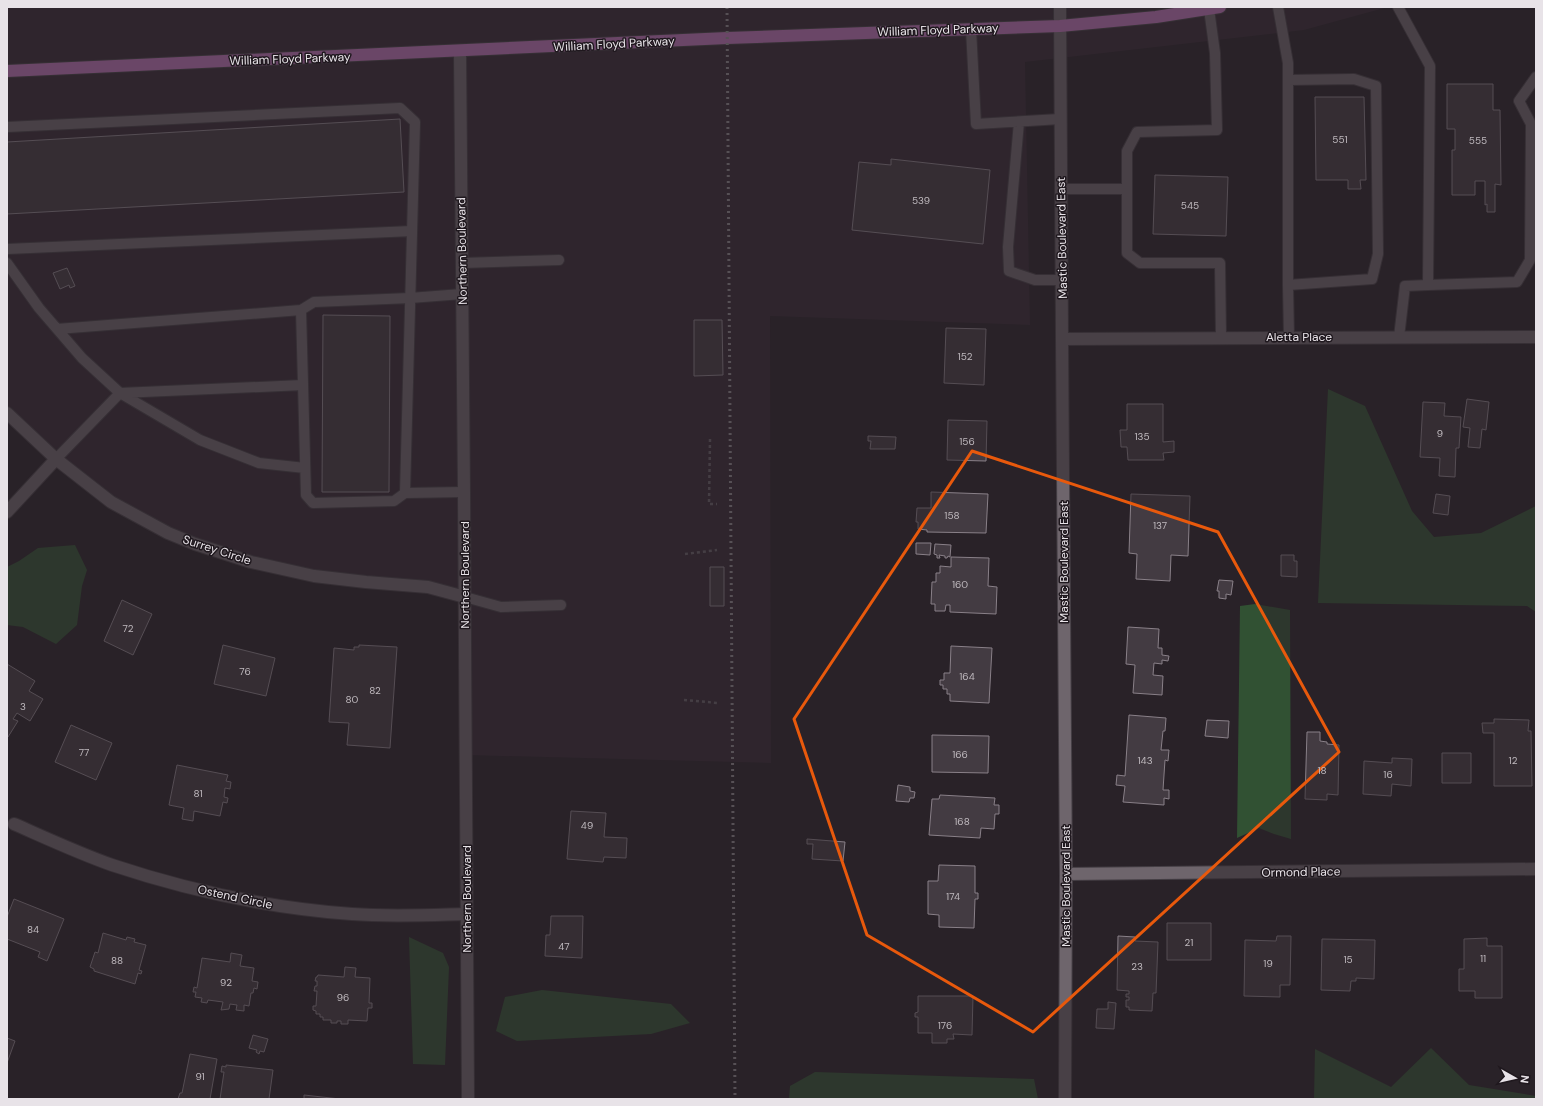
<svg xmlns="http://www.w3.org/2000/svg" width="1543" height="1106" viewBox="0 0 1543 1106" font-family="'DM Sans',sans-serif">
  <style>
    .built { fill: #352934 }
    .green { fill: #315133 }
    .building { fill: #433b42; stroke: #898088 }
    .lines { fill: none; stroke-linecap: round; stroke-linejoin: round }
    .service-casing { stroke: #453f45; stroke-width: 12 }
    .minor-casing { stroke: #453f45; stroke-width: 14 }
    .tertiary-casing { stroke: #453f45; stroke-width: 14 }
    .secondary-casing { stroke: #453f45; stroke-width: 14 }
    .trunk-casing { stroke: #453f45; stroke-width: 14 }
    .path { stroke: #676167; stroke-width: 2.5; stroke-dasharray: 3 3; stroke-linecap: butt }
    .service { stroke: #6e656c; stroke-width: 10 }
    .minor { stroke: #6e656c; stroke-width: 12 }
    .tertiary { stroke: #6e656c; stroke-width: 12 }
    .secondary { stroke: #6e656c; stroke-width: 12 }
    .trunk { stroke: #b971b3; stroke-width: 12 }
    .rail { stroke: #8d878c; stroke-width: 3; stroke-dasharray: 2 4; stroke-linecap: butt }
    .marked { fill: none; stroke: #e8590c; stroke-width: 3; stroke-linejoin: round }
    .labels { text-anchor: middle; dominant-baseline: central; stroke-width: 3; stroke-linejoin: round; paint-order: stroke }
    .number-label { font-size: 10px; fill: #bfb9be }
    .street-label { font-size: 12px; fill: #e8e3e8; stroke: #1f181e }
  </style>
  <rect width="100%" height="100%" fill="#292228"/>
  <path class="built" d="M7,7H1388L1304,30L1025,62L1030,325L770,316L771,763L466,755L465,597L282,569L139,518L7,413Z"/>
  <path class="green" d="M1328,389L1365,406L1412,511L1434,537L1481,533L1536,506V612L1527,606L1318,603Z
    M75,545L87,570L82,586L77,625L56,644L23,627L7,625V567L19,561L38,548Z
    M1255,604L1290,610L1291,839L1274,834L1259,828L1237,838L1240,606Z
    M409,937L443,953L449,967L445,1065L413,1064Z
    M542,990L671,1004L690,1023L651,1034L517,1041L496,1031L505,997Z
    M1431,1048L1469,1085L1536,1096V1099H1314L1315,1049L1391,1087Z
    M815,1072L1034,1079L1038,1099H789L790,1086Z"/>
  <path class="building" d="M1447,84H1493V110H1500L1501,185L1495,184V212H1487V204L1485,205V181H1475V195H1452V150H1455V129H1447Z
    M1315,97H1364L1366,180H1360L1361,189H1348V180H1316Z
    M400,119L404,192L7,214V142Z
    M891,159L990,170L983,244L852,230L859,162L891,165Z
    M1155,175L1228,177L1226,236L1153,234Z
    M67,268L75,286L70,288L69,285L60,289L53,273Z
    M323,315L390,316L389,492H322Z
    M694,320H722L723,375L694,376Z
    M946,328L986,329L984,385L944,383Z
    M1467,399L1489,402L1486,430L1482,429L1480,448L1468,447L1470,428L1463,427Z
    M1423,402L1445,403L1444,416L1461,417L1459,448H1456L1455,477L1439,476L1440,458L1420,457Z
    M1127,404H1163V442L1174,441V452L1163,453L1164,460H1128L1127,447H1121L1120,430H1127Z
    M948,420L987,421L986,461L947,460Z
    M868,436L896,437L895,449H870L871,441H868Z
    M931,492L988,494L986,533L927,532V530L918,529V522H916L917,508H931Z
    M1131,494L1190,496L1188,556L1171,555L1170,581L1136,579L1137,554L1129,553Z
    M1436,494L1450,496L1448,515L1433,513Z
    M916,543H931L930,555L916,554Z
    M935,544L951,545L950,557L948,556L947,558H945V556L939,555L940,558H937V555L934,554Z
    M1281,555H1294V561H1297V577L1281,576Z
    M951,557L989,558L988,586L997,587L996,614L950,612V605H946L945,611H935V604H931L932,582H936V573H940V566L951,567Z
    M710,567H724V606H710Z
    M1219,580L1233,581L1231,595L1226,594V599L1219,598V591H1217Z
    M122,600L152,614L133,655L104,641Z
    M1128,627L1159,629L1158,648H1162V655L1169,656L1168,661L1162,660V664L1154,663L1153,675L1163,676L1162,695L1133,693L1135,665L1126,664Z
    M223,645L275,658L266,696L214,684Z
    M359,645L397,647L390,748L347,745L349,723L329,722L334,648L354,650V647H359Z
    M951,646L992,648L989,703L950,701V694H947V689H943V685H940V680H944V673H950Z
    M7,664L35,681L29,691L43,699L30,721L17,713L13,719L18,721L8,737L7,736Z
    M1129,715L1166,718L1165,731H1163L1161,750H1169L1168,761L1165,760L1163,790H1169V799L1164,798V805L1123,802L1125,786L1116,785L1117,775L1125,776Z
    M1494,719L1529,720L1528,731H1531L1532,786H1494V733H1483L1482,723H1494Z
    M1207,720L1229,721L1228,738L1205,736Z
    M71,725L112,743L96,780L55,762Z
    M1307,732H1320V741L1327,742V744L1339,745L1338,795L1327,794V800L1305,799Z
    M932,735L989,736L988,773L932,772Z
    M1442,753H1471V783H1442Z
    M1392,758L1412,759L1411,786L1392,784L1391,796L1363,794L1364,761L1392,763Z
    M177,765L228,775L226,781L231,782L230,789L225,788L224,797L228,798L227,803L223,802L220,816L194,811L193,821L182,819L184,808L169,805Z
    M898,785L910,787V791L915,792L914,798H910L909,802L896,801Z
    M940,795L995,798L994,805H999V814H995L994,829L981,828L980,838L929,835L932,799H939Z
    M571,811L606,813L604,837L627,838L626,858L604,857L603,862L567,859Z
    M807,839L845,842L843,861L812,859L813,844H807Z
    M939,865L975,866V893H978V899H975L974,928L939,927V915L928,914V881H938Z
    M14,899L64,919L47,961L38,957L40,952L7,939V917Z
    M551,916H583L582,958L545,956L546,935H550Z
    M1167,923H1211V960H1167Z
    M103,933L126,940L127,937L135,939L134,942L146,945L139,970L142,971L141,974L138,973L135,984L94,971V969L90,967L95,952L98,953Z
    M1118,936L1135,937V941L1158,942L1156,993H1153L1152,1011L1129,1010V1007H1126V1000H1129V997H1126V994H1129V991L1117,990Z
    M1277,936H1291L1290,985H1280V997L1244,996L1245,940L1276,941Z
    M1487,938V946H1502V998H1475V991H1459V969H1464V939Z
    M1322,939L1375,940L1374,979L1356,978V981H1351L1350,991L1321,990Z
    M231,953L242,955L240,966L254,968L252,981L258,982L257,989L254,988L253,993H251L249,1006L244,1005V1011L236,1010L237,1005L230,1004L229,1009L221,1010L223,1002L208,1000L207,1003L201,1002L202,998L195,997L196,992H193L194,987L197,988L202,958L230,962Z
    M345,967L356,968L355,977L370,978L369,1003H372V1008H368L367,1021L348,1020V1024H341V1021H337V1023H331V1020H323V1017H320V1014H316V1011L313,1010V1006H316L317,991H314L315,986H317V981H315L316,977H317L318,975L344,977Z
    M918,996H973L972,1035L953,1034L954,1039H947V1043H932V1033H918V1017H915V1013L918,1012Z
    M1108,1002L1116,1003L1114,1029L1096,1028L1097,1009H1108Z
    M253,1035L268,1039L264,1052L260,1051L259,1054L256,1052L257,1050L249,1048Z
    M7,1038L15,1041L7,1063Z
    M190,1054L217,1059L210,1099H178L180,1093H182Z
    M226,1065L273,1070L269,1099H220L224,1072H221L222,1066L226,1067Z
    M304,1095L340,1099H304Z"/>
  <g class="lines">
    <g class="service-casing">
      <path id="service" d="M1278,7L1288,63V285L1289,338
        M1398,7L1430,66L1428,285L1517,282L1530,260L1531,124L1519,101L1536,77
        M1209,9L1215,53L1217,130L1137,132L1127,151V253L1140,263H1220L1221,338
        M971,29L976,124L1060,119
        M1019,122L1008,247L1009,271L1035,280H1062
        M7,127L400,108L415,122L405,493L394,501L313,503L306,495L301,310L57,329
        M1061,189H1126
        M7,249L412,231
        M7,263L39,308L82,358L120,393L56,459
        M462,263L559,260
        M1288,285L1372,279L1378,254L1376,86L1354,79L1288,80
        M301,310L314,302L410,298L462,294
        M1399,337L1405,286L1428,285
        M303,385L120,393L200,440L259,463L305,468
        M405,493L464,492
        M465,597L501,607L561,605"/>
    </g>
    <g class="minor-casing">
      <path id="minor" d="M1062,339L1066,874L1065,1099
        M14,824C46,838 78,853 112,865C190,891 270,908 352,914C390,917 429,915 467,914
        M1066,874L1536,869"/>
    </g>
    <g class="tertiary-casing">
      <path id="tertiary" d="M460,52L464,492L468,1099
        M7,413L56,459L111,502L168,533L195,544L251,562L314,576L366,582L428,587L465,597
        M7,512L56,459"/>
    </g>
    <g class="secondary-casing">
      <path id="secondary" d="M1060,7L1062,339L1536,337"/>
    </g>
    <g class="trunk-casing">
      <path id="trunk" d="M7,71L727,38L1060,26L1156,17L1220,7"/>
    </g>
    <path class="path" d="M710,439L709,504H717
      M685,554L717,550
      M684,700L718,703"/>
    <use href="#service" class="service"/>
    <use href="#minor" class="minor"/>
    <use href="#tertiary" class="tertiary"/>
    <use href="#secondary" class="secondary"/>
    <use href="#trunk" class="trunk"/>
    <path class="rail" d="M727,7L735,1099"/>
  </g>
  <path d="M0 0H1543V1106H0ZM972,451L1218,532L1339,752L1033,1032L867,935L794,719Z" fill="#292228" fill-opacity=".55" fill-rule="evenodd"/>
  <path class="marked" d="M972,451L1218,532L1339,752L1033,1032L867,935L794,719Z"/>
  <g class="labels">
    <g class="number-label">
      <text x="1340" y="139">551</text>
      <text x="1478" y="140">555</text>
      <text x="921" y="200">539</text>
      <text x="1190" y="205">545</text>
      <text x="965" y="356">152</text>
      <text x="1440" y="433">9</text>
      <text x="1142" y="436">135</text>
      <text x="967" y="441">156</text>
      <text x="952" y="515">158</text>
      <text x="1160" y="525">137</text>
      <text x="960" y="584">160</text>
      <text x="128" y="628">72</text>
      <text x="245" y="671">76</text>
      <text x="967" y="676">164</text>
      <text x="375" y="690">82</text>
      <text x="352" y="699">80</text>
      <text x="23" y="706">3</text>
      <text x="84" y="752">77</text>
      <text x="960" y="754">166</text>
      <text x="1145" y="760">143</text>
      <text x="1513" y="760">12</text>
      <text x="1322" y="770">18</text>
      <text x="1388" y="774">16</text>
      <text x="198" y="793">81</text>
      <text x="962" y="821">168</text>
      <text x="587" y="825">49</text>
      <text x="953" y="896">174</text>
      <text x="33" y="929">84</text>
      <text x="1189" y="942">21</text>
      <text x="564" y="946">47</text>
      <text x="1483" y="958">11</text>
      <text x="1348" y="959">15</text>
      <text x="117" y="960">88</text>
      <text x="1268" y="963">19</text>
      <text x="1137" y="966">23</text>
      <text x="226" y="982">92</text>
      <text x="343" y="997">96</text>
      <text x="945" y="1025">176</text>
      <text x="200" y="1076">91</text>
    </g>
    <g class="street-label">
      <text transform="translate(938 30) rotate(-2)">William Floyd Parkway</text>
      <text transform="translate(614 44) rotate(-3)">William Floyd Parkway</text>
      <text transform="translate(290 59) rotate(-2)">William Floyd Parkway</text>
      <text transform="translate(1062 238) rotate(-91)">Mastic Boulevard East</text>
      <text transform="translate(462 251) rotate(-91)">Northern Boulevard</text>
      <text x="1299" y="337">Aletta Place</text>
      <text transform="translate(217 550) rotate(18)">Surrey Circle</text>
      <text transform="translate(1064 562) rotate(-90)">Mastic Boulevard East</text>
      <text transform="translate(465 575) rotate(-90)">Northern Boulevard</text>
      <text transform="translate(1301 872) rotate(-1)">Ormond Place</text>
      <text transform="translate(1066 886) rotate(-90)">Mastic Boulevard East</text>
      <text transform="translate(235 897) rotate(12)">Ostend Circle</text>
      <text transform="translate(467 899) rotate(-90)">Northern Boulevard</text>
    </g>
  </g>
  <rect width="1543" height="1106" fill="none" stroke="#e8e3e8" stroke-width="16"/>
  <g transform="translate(1515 1078) rotate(98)" stroke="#1f181e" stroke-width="3" paint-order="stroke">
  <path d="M0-3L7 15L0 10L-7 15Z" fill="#e8e3e8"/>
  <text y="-6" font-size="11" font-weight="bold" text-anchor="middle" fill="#e8e3e8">N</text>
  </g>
</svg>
